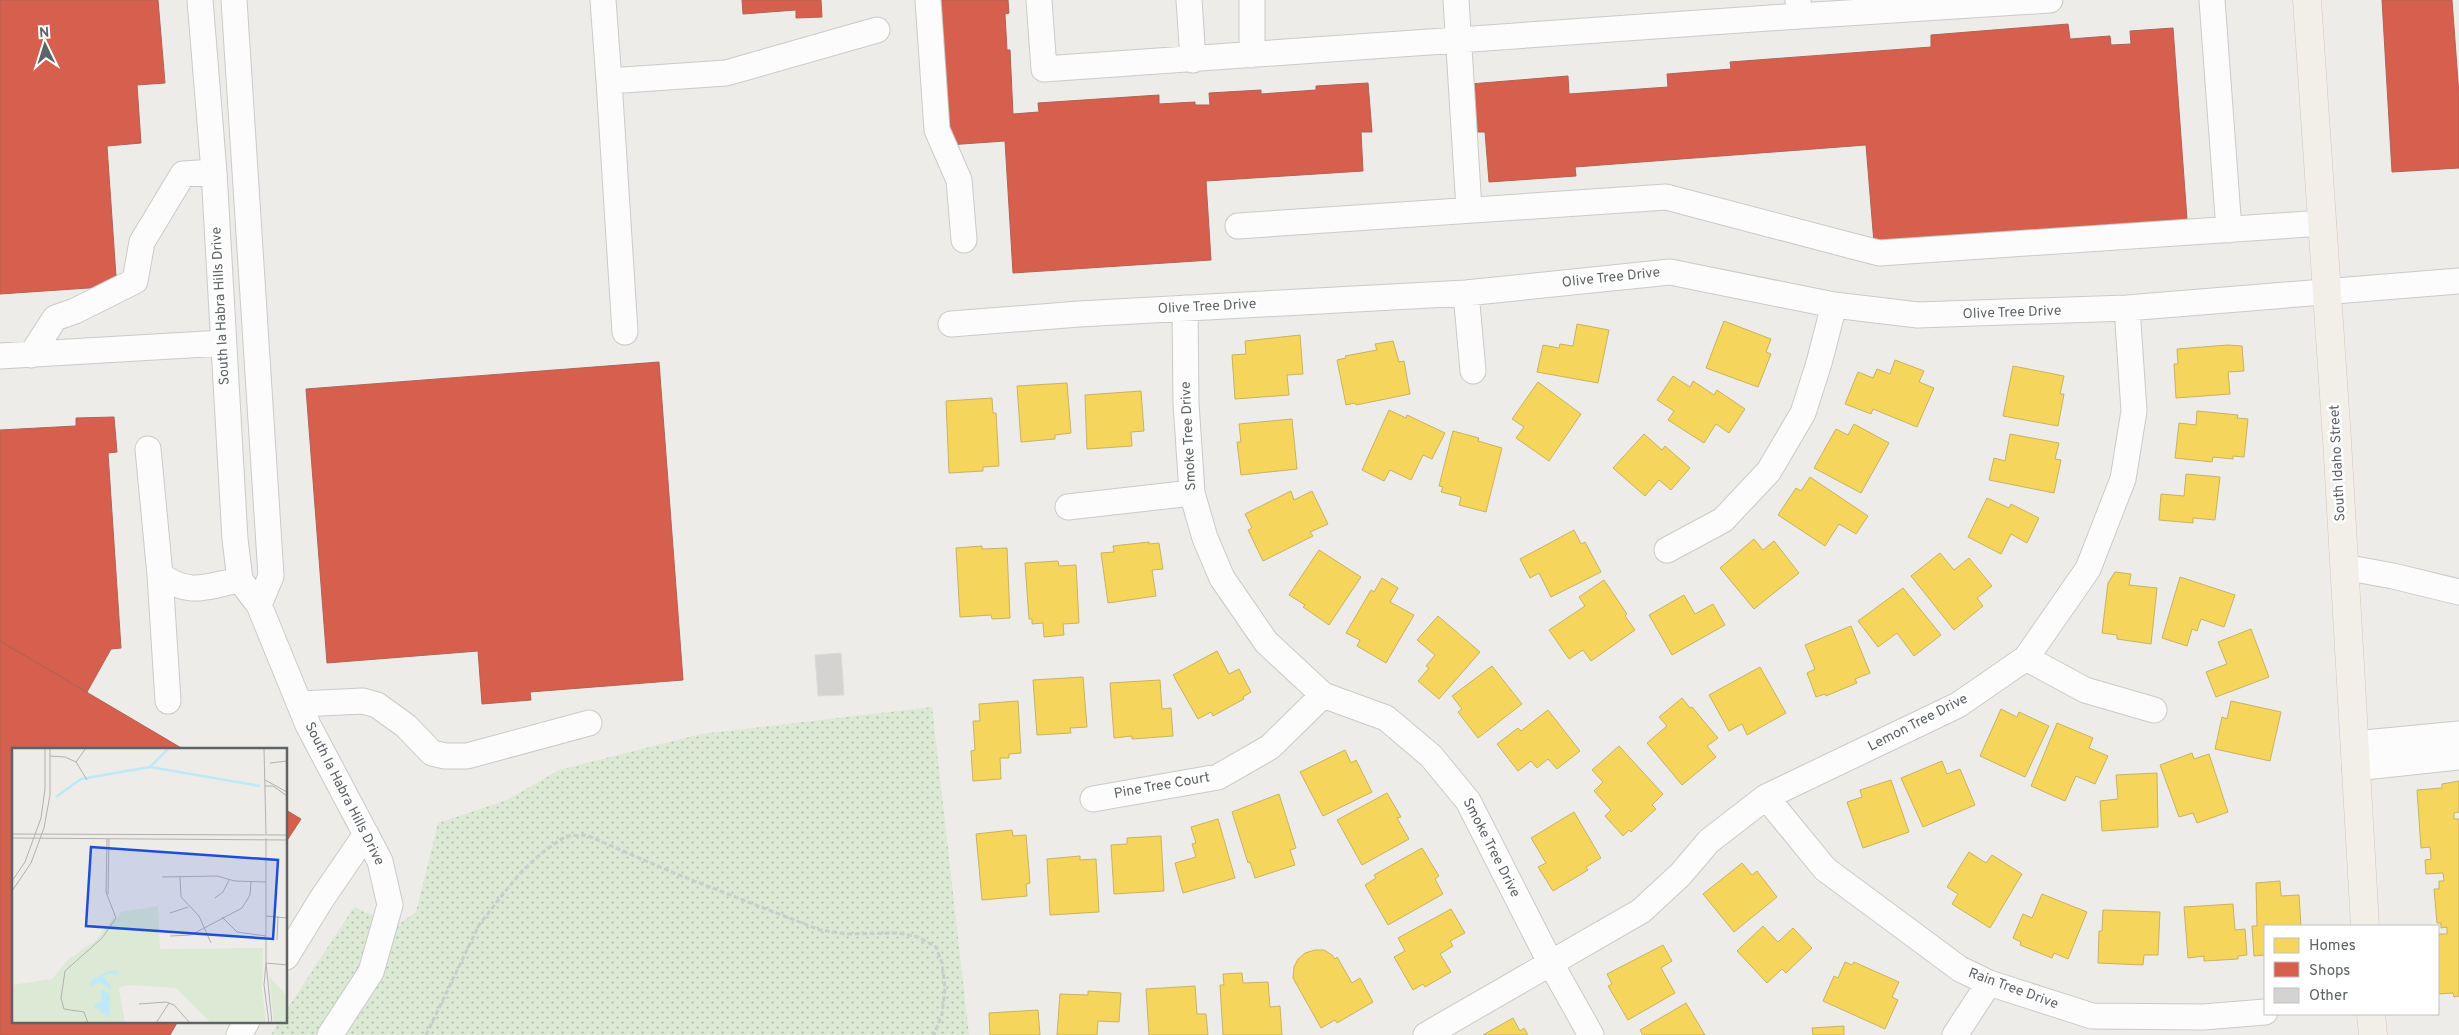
<svg xmlns="http://www.w3.org/2000/svg" width="2459" height="1035" viewBox="0 0 2459 1035" font-family="Overpass,sans-serif">
  <style>
    .grass { fill: url(#grass-dots) }
    .homes { fill: #f6d55c; stroke: #c8b35f }
    .shops { fill: #d6604d; stroke: #b26154 }
    .building { fill: #d5d3d2; stroke: #dddad8 }
    .lines { fill: none; stroke-linecap: round; stroke-linejoin: round }
    .minor-casing { stroke: #cacac9; stroke-width: 27 }
    .major-casing { stroke: #d4c7b9; stroke-width: 29 }
    .path { stroke: #cacecb; stroke-width: 3; stroke-dasharray: 5 2.5; stroke-linecap: butt }
    .minor { stroke: #fcfcfc; stroke-width: 25 }
    .major { stroke: #f2efe9; stroke-width: 28 }
    .labels { text-anchor: middle; dominant-baseline: central; stroke-width: 5; stroke-linejoin: round; paint-order: stroke }
    .street-label { font-size: 14px; fill: #5e6366; stroke: #fff }
    .inset-river { fill: none; stroke: #bfe9f6; stroke-width: 2.5 }
    .inset-road { fill: none; stroke: #b0b1b1; stroke-width: 1 }
    .view { fill: #1d4ed8; fill-opacity: 0.15; stroke: #1d4ed8; stroke-width: 2.5 }
    .inset-edge { fill: none; stroke: #5e6366; stroke-width: 2.5 }
  </style>
  <defs>
    <pattern id="grass-dots" width="8" height="8" patternUnits="userSpaceOnUse" patternTransform="scale(1.25)"><rect width="8" height="8" fill="#dbe9d5"/><path d="M2 2h.1M6 6h.1" fill="none" stroke="#b5c0b1" stroke-width="1.8" stroke-linecap="round"/></pattern>
  </defs>
  <rect width="100%" height="100%" fill="#eeece9"/>
  <path class="grass" d="M932,707L969,1035H271L280,1021H286V1011L354,907L396,926L416,912L438,823L507,800L559,770L701,734Z"/>
  <path class="homes" d="M1724,321L1771,339L1766,352L1771,354L1758,387L1706,368Z
    M1577,324L1609,330L1598,383L1537,372L1543,345L1559,348L1560,344L1573,346Z
    M1300,335L1303,374L1287,375L1289,395L1235,399L1232,355L1246,354L1245,341Z
    M1393,341L1399,362L1404,361L1410,394L1356,405L1355,403L1346,405L1337,360L1346,358L1345,356L1377,350L1375,344Z
    M2228,345L2242,346L2244,371L2228,372L2230,394L2176,398L2174,364H2178L2177,349Z
    M1895,360L1924,371L1919,382L1934,388L1917,427L1873,409L1871,414L1845,404L1858,372L1873,378L1877,369L1890,374Z
    M2013,366L2064,376L2060,394H2064L2058,426L2003,416Z
    M1673,376L1690,387L1693,381L1714,395L1717,390L1745,409L1729,433L1716,424L1704,443L1668,420L1674,411L1657,400Z
    M1538,382L1581,414L1549,461L1516,438L1524,427L1512,419Z
    M1067,383L1071,433L1055,435V439L1021,442L1017,386Z
    M1141,391L1144,431L1131,432L1132,446L1087,449L1085,395Z
    M992,398L993,413H996L999,466L983,467V471L949,473L946,401Z
    M1389,410L1406,418L1407,415L1445,433L1432,459L1423,455L1411,480L1390,470L1384,481L1362,470Z
    M2197,411L2238,415L2237,418L2248,419L2244,457L2233,456V459L2213,457L2212,462L2175,458L2179,423L2196,425Z
    M1292,419L1297,469L1241,475L1237,442H1241L1239,424Z
    M1854,424L1889,443L1861,493L1814,468L1836,429L1848,435Z
    M1453,431L1479,438L1478,441L1502,448L1486,512L1459,505L1461,497L1441,492L1443,487L1439,486Z
    M1644,434L1662,450L1665,446L1690,468L1671,490L1659,480L1645,496L1613,468Z
    M2010,434L2059,443L2055,459L2061,460L2054,493L1989,480L1994,458L2005,461Z
    M2186,474L2220,477L2215,520L2193,518V523L2159,520L2161,494L2184,496Z
    M1810,477L1868,516L1856,534L1839,524L1825,546L1778,515L1796,488L1801,491Z
    M1291,491L1294,500L1312,491L1328,524L1310,532L1313,536L1263,561L1248,530L1252,528L1245,514Z
    M1987,498L2009,508L2011,504L2039,518L2027,543L2011,534L2001,554L1968,537Z
    M1574,530L1581,544L1585,542L1601,572L1551,597L1539,573L1530,578L1520,559Z
    M1754,539L1763,550L1774,541L1799,573L1754,609L1720,568Z
    M1149,542V544L1159,543L1163,569L1152,570L1156,596L1108,603L1101,553L1114,552L1113,546Z
    M982,546V549L1007,548L1010,618L992,619L991,615L960,617L956,548Z
    M1319,550L1361,577L1329,625L1303,607L1305,605L1289,595Z
    M1940,553L1954,570L1969,558L1992,586L1977,598L1983,606L1954,630L1911,576Z
    M1058,561L1059,566L1076,565L1079,623L1063,624L1064,635L1044,637L1043,623L1032,624V619H1029L1025,563Z
    M2115,572L2131,574L2129,585L2157,588L2151,644L2117,639V635L2102,633L2108,583Z
    M2180,577L2235,595L2224,627L2201,619L2197,631L2192,629L2187,646L2162,638Z
    M1382,578L1398,588L1390,602L1414,615L1386,663L1357,646L1360,640L1346,633L1371,590L1374,592Z
    M1604,580L1627,614L1625,616L1635,630L1591,661L1583,650L1569,659L1549,630L1585,606L1579,597Z
    M1903,588L1941,635L1914,656L1897,633L1878,647L1858,621Z
    M1684,595L1695,614L1713,604L1725,625L1672,655L1649,615Z
    M1438,616L1480,652L1439,699L1418,681L1429,668L1426,666L1435,655L1417,640Z
    M1851,626L1870,673L1855,679L1857,683L1826,696L1825,694L1816,697L1807,673L1815,669L1805,645Z
    M2251,629L2269,677L2216,697L2206,672L2227,664L2218,642Z
    M1217,651L1229,674L1239,669L1251,692L1243,697L1244,699L1213,716L1211,712L1198,719L1173,675Z
    M1492,666L1522,704L1478,738L1458,712L1462,709L1452,696Z
    M1760,667L1786,713L1747,735L1742,724L1729,731L1709,695Z
    M1083,677L1087,727L1070,728L1071,733L1037,735L1033,680Z
    M1160,680L1162,709L1171,708L1173,736L1132,739V736L1114,738L1110,683Z
    M1682,698L1690,708L1692,707L1718,738L1707,746L1716,757L1682,785L1647,743L1667,726L1659,717Z
    M1018,701L1021,753L1009,754V758H1000L1001,779L973,781L971,751L975,750L973,721H980L979,704Z
    M2231,701L2281,712L2270,761L2215,749L2222,717L2227,719Z
    M2001,709L2017,717L2019,712L2049,726L2025,777L1980,756Z
    M1548,710L1580,751L1557,769L1548,759L1537,768L1531,761L1518,771L1497,744L1518,728L1521,731Z
    M2057,723L2093,738L2089,748L2108,756L2095,784L2076,776L2065,801L2031,786Z
    M1619,746L1663,794L1652,805L1656,809L1631,832L1629,830L1623,836L1605,816L1611,810L1594,791L1603,782L1592,770Z
    M1345,750L1351,763L1356,760L1372,792L1323,816L1300,772Z
    M2192,753L2194,759L2209,754L2228,812L2197,823L2193,813L2179,817L2160,765Z
    M1942,761L1947,774L1960,769L1975,805L1923,827L1901,778Z
    M2157,773L2158,827L2102,831L2100,801L2118,799L2116,775Z
    M1891,780L1909,832L1863,848L1847,802L1862,797L1860,790Z
    M2459,781V812L2454,813V819H2459V996L2454,997L2453,993L2438,994V937L2440,934H2447V927L2441,928V923H2437L2434,889H2439V881H2444L2443,873L2426,874L2425,860L2431,859L2430,847L2421,848L2417,790L2442,788V784Z
    M1387,793L1401,817L1397,818L1409,839L1362,865L1337,820Z
    M1279,794L1296,848L1290,850L1295,865L1255,878L1250,862L1248,863L1232,812Z
    M1574,812L1601,858L1586,867L1588,870L1553,891L1538,867L1546,863L1531,838Z
    M1218,819L1235,878L1183,893L1175,863L1196,857L1192,844L1196,843L1191,827Z
    M1012,830L1013,836L1026,835L1030,883L1026,884L1027,896L982,900L976,834Z
    M1161,836L1164,891L1114,894L1111,845L1127,844V838Z
    M1422,848L1439,876L1435,879L1443,894L1388,925L1365,885L1376,878L1374,875Z
    M1969,852L1986,863L1992,855L2022,874L1990,928L1952,904L1958,894L1947,887Z
    M1080,856V860L1096,859L1099,912L1050,915L1047,859Z
    M1742,863L1752,875L1757,871L1777,897L1734,932L1703,894Z
    M2280,881L2281,896L2299,895L2301,926H2265V955L2254,956L2252,926H2257L2256,883Z
    M2042,894L2087,912L2068,959L2054,953L2052,958L2020,945L2021,942L2013,938L2023,914L2032,918Z
    M2233,904L2235,930L2245,929L2247,955L2238,956V959L2204,961V956L2188,958L2184,907Z
    M1451,909L1465,933L1450,941L1453,946L1440,954L1451,972L1425,987L1423,984L1413,990L1394,957L1405,951L1398,938Z
    M2103,910L2160,912L2158,955H2144L2143,965L2098,963L2099,931H2102Z
    M1763,926L1778,942L1793,928L1812,948L1786,973L1782,969L1767,983L1737,951Z
    M1663,945L1672,961L1661,968L1675,993L1628,1020L1608,986L1612,984L1607,974Z
    M1315,950H1324L1332,955L1335,959L1337,957L1352,983L1360,978L1373,1002L1337,1023L1335,1020L1321,1028L1293,978L1294,967L1298,959L1305,953Z
    M1845,962L1852,965L1854,962L1899,982L1892,997L1898,1000L1885,1029L1823,1001L1834,976L1838,978Z
    M1242,973L1243,983L1268,982L1270,1007L1280,1006L1282,1035H1223L1220,985H1224L1223,974Z
    M1195,986L1197,1014H1206L1208,1035H1149L1146,989Z
    M1088,991L1121,993L1119,1022L1098,1021L1097,1035H1057L1060,994L1088,995Z
    M1686,1003L1705,1035H1643L1640,1030Z
    M1038,1010L1040,1035H990L989,1013Z
    M1513,1018L1520,1031L1524,1028L1528,1035H1483Z
    M1844,1026V1035H1813L1812,1028Z"/>
  <path class="shops" d="M0,0H158L165,83L137,85L141,143L107,146L116,276L103,287L0,294Z
    M742,0H821L822,17L796,18V10L743,14Z
    M938,0H1008L1009,13L1005,14L1007,50H1010L1013,114L1039,112L1038,103L1159,95V104L1195,102V105H1210L1209,93L1261,90V94L1316,90V86L1368,83L1372,132H1361L1363,171L1206,181L1211,260L1013,273L1005,141L948,145Z
    M2382,0H2452L2459,95V168L2392,172Z
    M2068,24L2070,39L2110,36L2111,45L2131,44L2130,31L2173,28L2187,219L1874,243L1866,145L1575,167L1576,176L1489,182L1485,132H1473L1470,84L1568,76L1569,94L1668,87L1667,74L1731,69L1730,62L1931,47V35Z
    M659,362L683,680L530,692L531,700L482,704L478,651L327,663L306,389Z
    M114,417L117,452L108,453L121,648L111,649L87,692L0,641V430L76,426V418Z
    M0,641L183,749H14V1021H178L170,1035H0Z
    M286,810L301,819L286,842Z"/>
  <path class="building" d="M841,653L844,695L818,696L815,655Z"/>
  <g class="lines">
    <g class="minor-casing">
      <path id="minor" d="M200,0L214,172L235,539L240,580L259,605L308,725L380,861L390,905L371,972L330,1035
        M234,0L271,576L259,605
        M603,0L609,81L726,73L877,30
        M928,0L937,130L959,180L964,240
        M1039,0L1044,69L1799,16
        M1189,0L1193,60
        M1252,0V55
        M1456,0L1469,209
        M1798,0L1799,16L2050,0
        M2212,0L2229,230
        M609,81L625,332
        M1238,226L1666,197L1879,253L2323,223
        M1466,293L1473,371
        M1185,308L1186,403L1192,493L1205,538L1222,578L1266,642L1323,695L1386,718L1431,756L1468,801L1550,962L1591,1035
        M951,324L1079,314L1466,293L1670,272L1834,305L1918,315L2127,308L2459,281
        M31,355L55,318L75,311L135,281L142,242L183,174L214,172
        M0,356L223,343
        M148,449L160,575C191,597 206,586 240,580
        M1068,507L1192,493
        M1667,550L1723,520L1769,471L1803,413L1819,363L1834,305
        M2344,567L2393,576L2459,592
        M160,575L168,701
        M2026,658L2085,690L2154,710
        M300,704L363,701L377,705L406,726L432,753L445,756H467L589,723
        M2354,744L2459,734
        M2355,768L2459,757
        M1766,797L1825,869L1960,969L1989,983L2092,1016L2203,1017L2265,1012
        M1093,799L1218,777L1270,747L1323,695
        M286,957L321,900L366,834
        M239,1035L247,1021
        M1426,1035L1641,911L1680,875L1709,841L1766,797L1958,705L2026,658L2088,569L2123,479L2134,411L2127,308
        M1955,1035L1989,983"/>
    </g>
    <g class="major-casing">
      <path id="major" d="M2307,0L2337,440L2365,926
        M2371,1014L2373,1035"/>
    </g>
    <path class="path" d="M426,1035L479,925L503,894L523,870L543,852L566,836L586,835L674,873L820,930L847,934L898,933L918,937L936,947L942,963L945,989L942,1014L934,1035"/>
    <use href="#minor" class="minor"/>
    <use href="#major" class="major"/>
  </g>
  <g class="labels">
    <g class="street-label">
      <text transform="translate(1611 278) rotate(-6)">Olive Tree Drive</text>
      <text transform="translate(221 306) rotate(-93)">South la Habra Hills Drive</text>
      <text transform="translate(1207 307) rotate(-3)">Olive Tree Drive</text>
      <text transform="translate(2012 313) rotate(-2)">Olive Tree Drive</text>
      <text transform="translate(1189 436) rotate(-93)">Smoke Tree Drive</text>
      <text transform="translate(2338 463) rotate(-93)">South Idaho Street</text>
      <text transform="translate(1918 723) rotate(-27)">Lemon Tree Drive</text>
      <text transform="translate(1162 786) rotate(-10)">Pine Tree Court</text>
      <text transform="translate(344 794) rotate(63)">South la Habra Hills Drive</text>
      <text transform="translate(1491 848) rotate(63)">Smoke Tree Drive</text>
      <text transform="translate(2013 989) rotate(20)">Rain Tree Drive</text>
    </g>
  </g>
  <g transform="translate(12 748)">
    <rect width="275" height="275" fill="#eeece9"/>
    <path d="M146,158L148,201L251,200L250,241L254,275H199L164,240L119,237L108,239L107,242L113,275H0V237L40,231L56,212L84,192L101,170H106L108,164ZM257,228L275,248V275H262Z" fill="#dbe9d5"/>
    <path d="M105,222L106,227L97,225L91,228L98,237L99,242L88,234L78,239L80,232L97,223ZM92,242L98,247L97,269L81,258L89,253V243Z" fill="#bfe9f6"/>
    <path class="inset-river" d="M138,19L248,38M44,49L69,31L138,19L157,0"/>
    <path class="inset-road" d="M252,0L254,86M38,8L53,9L64,14L75,32M64,14L74,0M258,15L275,13M253,32L275,44M253,38H261L275,48M0,86L275,87M0,90L275,92M254,90V215L260,275M150,129L205,128L223,133L254,134M168,129L169,149L187,168L199,195M0,133L13,114L29,70L33,41V0M0,143L19,115L32,80L38,47V0M96,146L97,91M203,150L211,144L217,132M158,165L176,159M254,168L275,170M210,169L225,184L254,188M158,188L179,187L230,160L238,147L239,134M265,192L266,168M254,215L275,217M254,215L252,237L257,275M127,256L154,254L162,257L178,275M76,275L72,264L52,261L49,250L53,223L90,190L104,170L94,144L95,91M144,275L157,255"/>
    <path class="view" d="M79,99L266,112L261,191L74,178Z"/>
    <rect width="275" height="275" class="inset-edge"/>
  </g>
  <rect x="2264" y="925" width="175" height="90" fill="#ffffff" stroke="#bfc1c2"/>
  <rect x="2274" y="938" width="25" height="15" fill="#f6d55c" stroke="#bfc1c2"/>
  <text x="2309" y="950" font-size="15" fill="#5e6366">Homes</text>
  <rect x="2274" y="962" width="25" height="15" fill="#d6604d" stroke="#bfc1c2"/>
  <text x="2309" y="975" font-size="15" fill="#5e6366">Shops</text>
  <rect x="2274" y="988" width="25" height="15" fill="#d5d3d2" stroke="#bfc1c2"/>
  <text x="2309" y="1000" font-size="15" fill="#5e6366">Other</text>
  <g transform="translate(45 45) rotate(356)" stroke="#ffffff" stroke-width="4" paint-order="stroke">
  <path d="M0-4L9 19L0 12L-9 19Z" fill="#5e6366"/>
  <text y="-8" font-size="14" font-weight="bold" text-anchor="middle" fill="#5e6366">N</text>
  </g>
</svg>
